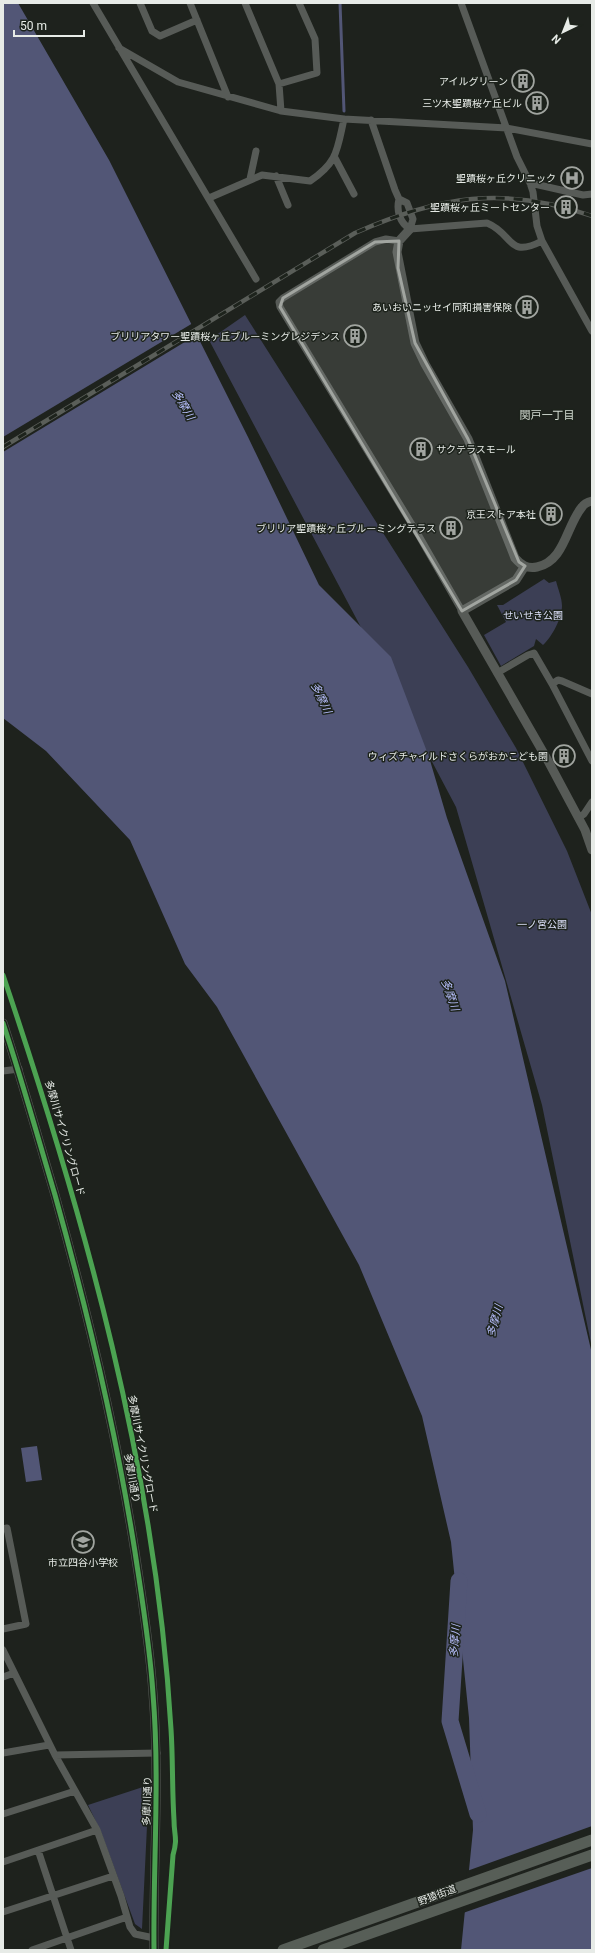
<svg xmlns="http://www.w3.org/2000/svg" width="595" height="1953" viewBox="0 0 595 1953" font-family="Roboto,'Noto Sans JP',sans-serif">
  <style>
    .green { fill: #3c3f55 }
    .water { fill: #525676 }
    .pier { fill: #1e221d }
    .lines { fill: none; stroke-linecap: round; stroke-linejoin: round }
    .stream { stroke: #525676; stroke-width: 3 }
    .river { stroke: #525676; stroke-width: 17 }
    .minor { stroke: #575b57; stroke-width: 7 }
    .tertiary { stroke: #575b57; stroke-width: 9 }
    .primary { stroke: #575e57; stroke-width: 11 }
    .rail-casing { stroke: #5a5e59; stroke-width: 4.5 }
    .rail { stroke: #1d231c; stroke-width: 3; stroke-dasharray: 9; stroke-linecap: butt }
    .cycleway-casing { stroke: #1d231c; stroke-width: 8 }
    .cycleway { stroke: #4ca352; stroke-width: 5 }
    .marked { fill: #a1a5a0; fill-opacity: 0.2; stroke: #a1a5a0; stroke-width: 3; stroke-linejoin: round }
    .labels { text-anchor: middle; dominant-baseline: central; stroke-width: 3; stroke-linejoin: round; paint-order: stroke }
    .poi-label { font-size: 10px; fill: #e7ebe7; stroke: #1d231c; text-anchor: end }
    .park-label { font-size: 10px; fill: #dee2fc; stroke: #1d231c }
    .street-label { font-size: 10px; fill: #e7ebe7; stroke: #1d231c }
    .water-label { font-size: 11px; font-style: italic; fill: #b7bffd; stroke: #1d231c }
    .neighbourhood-label { font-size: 11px; fill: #d5ddd4; stroke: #1d231c }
  </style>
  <rect width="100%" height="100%" fill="#1e221d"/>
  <path class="green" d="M245,315L468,667L516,748L567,851L592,915V1348L542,1105L456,807L209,340Z
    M544,579L549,583L556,581C558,589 562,598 562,606C562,618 552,637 543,645L536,639L534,646L501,666L484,635L506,622L497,605H503Z
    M149,1785L142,1929L135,1924L101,1832L88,1805Z"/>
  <path class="water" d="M3,3H18L109,160L248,437L319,585L391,657L429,757L447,818L505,981L592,1354V1950H461L473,1830L469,1718L451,1542L422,1416L359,1265L217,1007L185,964L130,840L46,751L3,718Z
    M37,1446L42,1480L26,1482L21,1448Z"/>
  <path class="pier" d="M193,323L198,334L3,452V437Z
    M592,1826V1868L463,1913L467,1871Z"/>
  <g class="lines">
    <path class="stream" d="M340,3L344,111"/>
    <path class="river" d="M459,1581L450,1721L478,1814"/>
    <path class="minor" d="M93,3L256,279
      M140,3L152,31L160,36L197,20
      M190,3L228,97
      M245,3L279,84L281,111
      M461,3L517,157L530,183L533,192L537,226L542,241L592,331
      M119,48L178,82L281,111L344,119L507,128L592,144
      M279,84L317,73L315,39L299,3
      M371,120L395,190L399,199L407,203L413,219L410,229
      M335,158L354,194
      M276,176L288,205
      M250,179L256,151
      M530,183L583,195L592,194
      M209,198L262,175L310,181C338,162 337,150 344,119
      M399,199C396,211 400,223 410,229L487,223C514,234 507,259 542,241
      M399,241L386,239L375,242L283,298L279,302L280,307L419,536L462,611
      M497,673L528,655L534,653L552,684L592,761
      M552,684L558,680L562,681L592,694
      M578,818L584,814L592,802
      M3,1071L19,1069
      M3,1529L7,1528L26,1624L3,1629
      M3,1650L55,1755L97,1830L121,1896L130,1927L135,1934L154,1938
      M3,1677L14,1673
      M3,1753L49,1745
      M55,1755L157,1753
      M3,1814L75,1791
      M38,1850L71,1950
      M3,1862L97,1830
      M3,1912L113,1876
      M32,1950L127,1917"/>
    <path class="tertiary" d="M410,229L399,241L397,252L415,343L425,364L468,439L515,558C521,565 527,569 537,567C565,561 566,526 582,507C584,504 588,502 592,501
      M525,566L516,580L462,611L547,759L585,830L592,850
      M3,1023C22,1080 38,1138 55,1195C88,1313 116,1431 135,1552C142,1599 150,1646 153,1694C160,1779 153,1864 154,1950"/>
    <path class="primary" d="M283,1950L592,1840
      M323,1950L592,1855"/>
    <g class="rail-casing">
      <path id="rail" d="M3,447L355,233C439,196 504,185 592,216"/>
    </g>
    <use href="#rail" class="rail"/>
    <g class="cycleway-casing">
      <path id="cycleway" d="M3,975C85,1218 156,1471 171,1729C173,1759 172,1789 174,1820C174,1836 178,1838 173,1855L166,1950
        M3,1023C22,1080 38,1138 55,1195C88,1313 116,1431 135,1552C142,1599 150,1646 153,1694C160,1779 153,1864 154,1950"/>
    </g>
    <use href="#cycleway" class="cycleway"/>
  </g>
  <path class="marked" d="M399,241L398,268L415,343L468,439L519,562L525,566L516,580L462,611L280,307L283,298L375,242Z"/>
  <defs>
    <g id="building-ring" transform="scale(1.15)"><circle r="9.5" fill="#1d231c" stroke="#a1a5a0" stroke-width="1.5"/><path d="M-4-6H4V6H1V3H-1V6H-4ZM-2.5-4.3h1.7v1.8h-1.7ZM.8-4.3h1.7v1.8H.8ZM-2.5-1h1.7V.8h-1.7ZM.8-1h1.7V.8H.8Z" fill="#a1a5a0"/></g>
    <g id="hospital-ring" transform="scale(1.15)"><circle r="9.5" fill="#1d231c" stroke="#a1a5a0" stroke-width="1.5"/><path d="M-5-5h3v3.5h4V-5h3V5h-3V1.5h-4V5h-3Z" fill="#a1a5a0"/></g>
    <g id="school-ring" transform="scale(1.15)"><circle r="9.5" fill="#1d231c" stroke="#a1a5a0" stroke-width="1.5"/><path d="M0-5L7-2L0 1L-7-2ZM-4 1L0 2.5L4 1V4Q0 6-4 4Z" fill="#a1a5a0"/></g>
  </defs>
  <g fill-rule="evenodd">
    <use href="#building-ring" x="523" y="81"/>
    <use href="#building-ring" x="537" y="103"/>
    <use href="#hospital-ring" x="572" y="178"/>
    <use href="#building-ring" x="566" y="207"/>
    <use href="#building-ring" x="527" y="307"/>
    <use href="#building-ring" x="355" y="336"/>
    <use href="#building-ring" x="421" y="449"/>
    <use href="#building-ring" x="551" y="514"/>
    <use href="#building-ring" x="451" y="528"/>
    <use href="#building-ring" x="564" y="756"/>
    <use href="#school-ring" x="83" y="1542"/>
  </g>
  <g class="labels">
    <g class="poi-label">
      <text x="508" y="81">アイルグリーン</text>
      <text x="522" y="103">三ツ木聖蹟桜ケ丘ビル</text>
      <text x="556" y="178">聖蹟桜ヶ丘クリニック</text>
      <text x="550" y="207">聖蹟桜ヶ丘ミートセンター</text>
      <text x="512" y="307">あいおいニッセイ同和損害保険</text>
      <text x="340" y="336">ブリリアタワー聖蹟桜ヶ丘ブルーミングレジデンス</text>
      <text x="436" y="449" text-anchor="start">サクテラスモール</text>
      <text x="536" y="514">京王ストア本社</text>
      <text x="436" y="528">ブリリア聖蹟桜ヶ丘ブルーミングテラス</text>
      <text x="548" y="756">ウィズチャイルドさくらがおかこども園</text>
      <text x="83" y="1562" text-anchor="middle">市立四谷小学校</text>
    </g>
    <g class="park-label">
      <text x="533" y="615">せいせき公園</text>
      <text x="542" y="924">一ノ宮公園</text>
    </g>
    <g class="street-label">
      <text transform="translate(65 1138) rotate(74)">多摩川サイクリングロード</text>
      <text transform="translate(143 1454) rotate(79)">多摩川サイクリングロード</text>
      <text transform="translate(132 1478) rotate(80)">多摩川通り</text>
      <text transform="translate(147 1801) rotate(-88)">多摩川通り</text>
      <text transform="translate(437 1895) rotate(-20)">野猿街道</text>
    </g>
    <g class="water-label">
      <text transform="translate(183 405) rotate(59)">多摩川</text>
      <text transform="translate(321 698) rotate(65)">多摩川</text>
      <text transform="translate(450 995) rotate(71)">多摩川</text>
      <text transform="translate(495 1321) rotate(-75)">多摩川</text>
      <text transform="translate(455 1641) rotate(-86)">多摩川</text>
    </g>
    <g class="neighbourhood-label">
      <text x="547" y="415">関戸一丁目</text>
    </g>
  </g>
  <rect width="595" height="1953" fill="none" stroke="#e7ebe7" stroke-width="8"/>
  <g transform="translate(563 32) rotate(223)" stroke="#1d231c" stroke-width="3" paint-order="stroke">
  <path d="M0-3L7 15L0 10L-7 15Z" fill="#e7ebe7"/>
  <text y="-6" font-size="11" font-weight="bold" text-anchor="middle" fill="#e7ebe7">N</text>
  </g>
  <path d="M14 30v6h70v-6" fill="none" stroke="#e7ebe7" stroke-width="2"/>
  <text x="20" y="30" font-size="12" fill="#e7ebe7" stroke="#1d231c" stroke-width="3" paint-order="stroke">50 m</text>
</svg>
